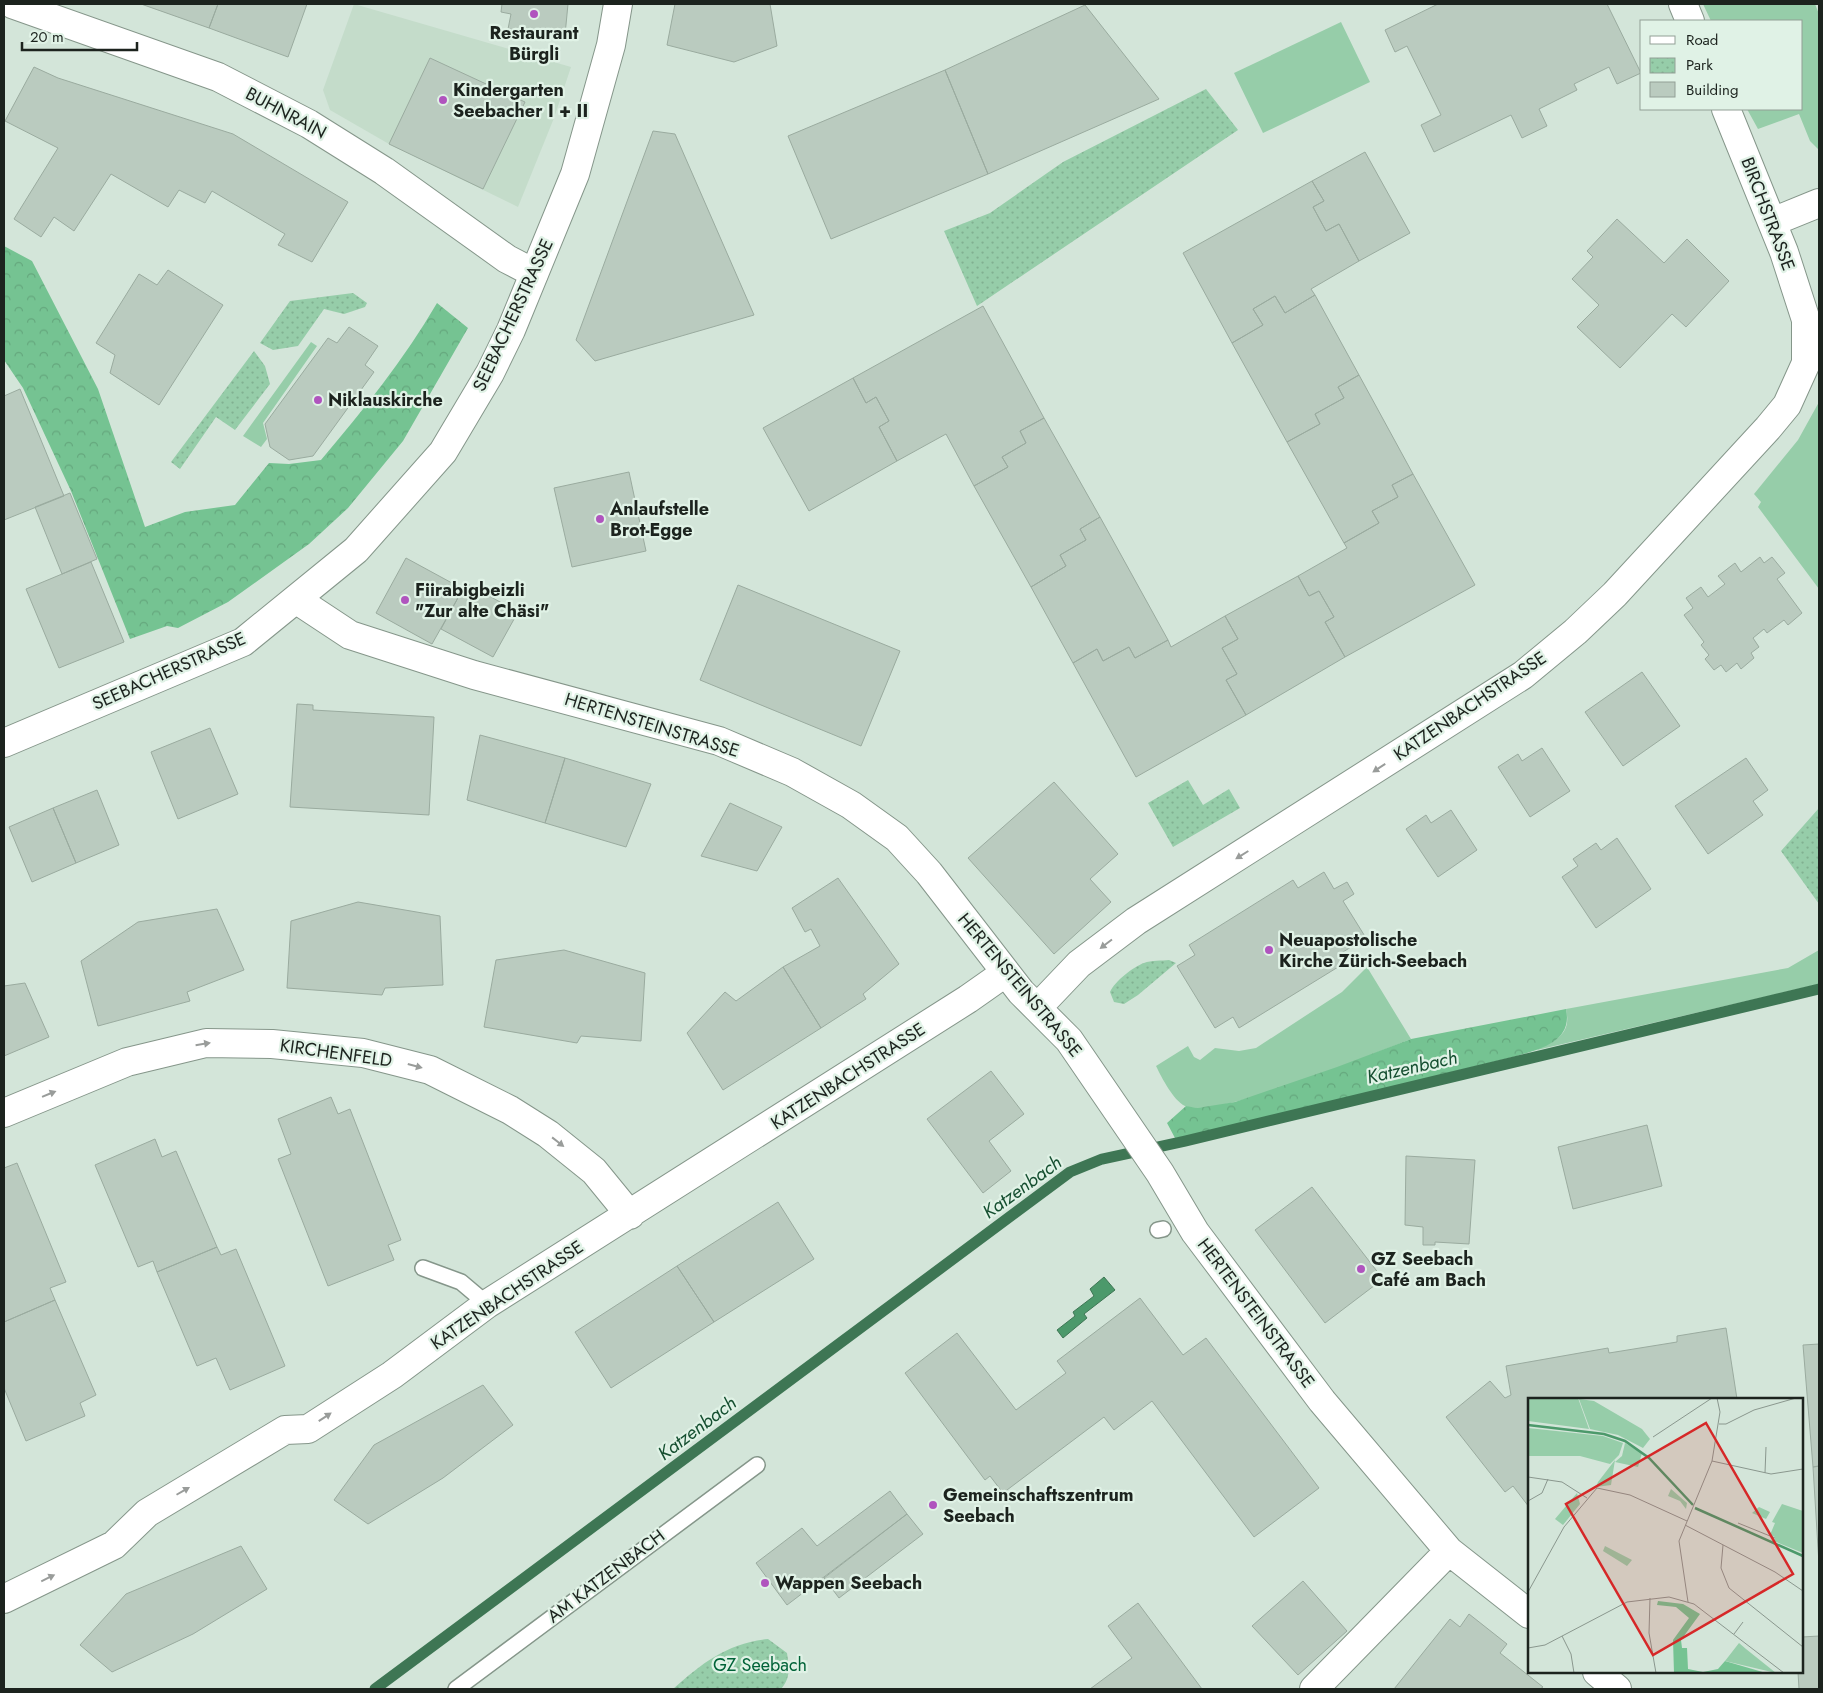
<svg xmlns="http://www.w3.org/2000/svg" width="1823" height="1693" viewBox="0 0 1823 1693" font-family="Jost,sans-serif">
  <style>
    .built { fill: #c4dcca }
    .grass { fill: #96cda9 }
    .forest { fill: url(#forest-crowns) }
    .park { fill: url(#park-dots) }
    .water { fill: #4c996b; stroke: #3e7654 }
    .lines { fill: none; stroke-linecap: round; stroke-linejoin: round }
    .stream { stroke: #3e7654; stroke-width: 11 }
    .building { fill: #bacbbf; stroke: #9aab9f }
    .service-casing { stroke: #85968a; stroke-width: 18 }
    .minor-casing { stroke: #85968a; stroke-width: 30 }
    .tertiary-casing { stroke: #85968a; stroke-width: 30 }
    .service { stroke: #fff; stroke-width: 15 }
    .minor { stroke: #fff; stroke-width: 28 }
    .tertiary { stroke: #fff; stroke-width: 28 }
    .oneway { fill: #999c9a }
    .poi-dot { fill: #b054be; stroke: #e0f2e6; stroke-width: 2 }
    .labels { text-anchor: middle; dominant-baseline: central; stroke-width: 4.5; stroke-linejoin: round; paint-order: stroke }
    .poi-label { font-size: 18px; font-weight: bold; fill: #1c231e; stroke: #e0f2e6; text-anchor: start }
    .street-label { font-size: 18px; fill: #1c231e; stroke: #e0f2e6 }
    .park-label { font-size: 18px; fill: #016338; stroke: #e0f2e6 }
    .water-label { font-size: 19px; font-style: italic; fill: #154f30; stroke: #e0f2e6 }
    .inset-river { fill: none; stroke: #4c996b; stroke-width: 2.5 }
    .inset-road { fill: none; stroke: #8a978e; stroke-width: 1 }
    .view { fill: #d62828; fill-opacity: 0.15; stroke: #d62828; stroke-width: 2.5 }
    .inset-edge { fill: none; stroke: #1c231e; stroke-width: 2.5 }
  </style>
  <defs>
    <pattern id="forest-crowns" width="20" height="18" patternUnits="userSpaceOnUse" patternTransform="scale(1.25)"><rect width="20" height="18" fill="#75c392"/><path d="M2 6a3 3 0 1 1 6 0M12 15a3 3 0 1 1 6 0" fill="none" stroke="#65a77d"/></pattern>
    <pattern id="park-dots" width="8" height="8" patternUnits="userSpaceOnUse" patternTransform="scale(1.25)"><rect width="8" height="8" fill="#96cda9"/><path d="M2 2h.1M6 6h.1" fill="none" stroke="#81b091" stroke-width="1.8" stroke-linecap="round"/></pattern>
  </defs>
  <rect width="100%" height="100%" fill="#d3e5d9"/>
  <path class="built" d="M354,4L571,67L554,118L518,207L389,144L330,110L323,90Z"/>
  <path class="grass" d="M1703,4H1815L1819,14V150L1810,141L1799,114L1758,129L1747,109H1802V21H1711Z
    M1341,22L1370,82L1263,133L1234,73Z
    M311,342L317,346L263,423L267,439L261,447L243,436Z
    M1819,402V589L1758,507L1761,502L1754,494L1798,440Z
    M1819,950V984L1537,1050C1556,1039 1572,1035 1566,1009L1788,968Z
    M1367,967L1411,1039C1374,1053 1216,1120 1185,1106C1173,1100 1162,1078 1156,1066L1188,1046L1194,1057L1200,1060L1215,1048L1239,1051L1256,1048L1342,992Z"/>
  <path class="forest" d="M4,246L32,261L98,389L145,527L185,512L235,505L269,463L289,464L321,460C363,410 404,360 437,303L468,328L403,441L348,508L309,544L228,602L178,628L167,626L130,639L71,491L23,388L4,360Z
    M1566,1009C1573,1041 1541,1049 1517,1056L1200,1134L1175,1138L1167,1123L1186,1106L1197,1108L1235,1102L1337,1067L1411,1039Z"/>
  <path class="park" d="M1206,89L1238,130L977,306L944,231L990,213L1063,162Z
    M353,293L367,303L365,307L344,314L324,309L298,346L273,350L260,343L290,301Z
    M254,351L265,366L270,384L235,430L216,417L180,469L171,462Z
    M1188,780L1203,805L1229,789L1240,808L1173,847L1148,803Z
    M1819,808V904L1781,851Z
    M1169,960L1176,963L1138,995L1124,1004L1114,1002L1110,992C1115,981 1133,967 1144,963C1151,960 1162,961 1169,960Z
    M768,1639L787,1653C789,1667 791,1678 781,1689H673C702,1663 728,1643 768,1639Z"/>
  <path class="water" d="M1104,1277L1115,1290L1084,1314L1087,1318L1063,1338L1057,1330L1075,1316L1073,1312L1094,1296L1090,1289Z"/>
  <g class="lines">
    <path class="stream" d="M375,1689L1070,1172L1102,1159L1185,1141L1819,989"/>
  </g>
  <path class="building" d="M141,4H218L209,28Z
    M218,4H307L288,57L209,28Z
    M502,4H568L565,35L508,29L511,14L501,12Z
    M675,4H770L777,46L734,62L667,45Z
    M1438,4H1607L1641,73L1617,84L1609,67L1574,84L1577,90L1539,109L1547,126L1522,138L1511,115L1434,152L1421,125L1441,115L1407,46L1395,52L1385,30Z
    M1085,5L1159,99L988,174L945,70Z
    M430,58L525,102L483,189L389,144Z
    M34,67L58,78L233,134L348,202L312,262L278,245L285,234L212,191L205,203L179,190L168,207L111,174L74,231L54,217L41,237L14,219L58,148L5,121Z
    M945,70L988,174L831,239L788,136Z
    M653,131L675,134L754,315L595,361L576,340Z
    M1365,152L1410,233L1359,261L1339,224L1326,231L1313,207L1324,201L1312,181Z
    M1312,181L1324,201L1313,207L1326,231L1339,224L1359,261L1311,289L1315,295L1285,313L1275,296L1253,309L1263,325L1232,343L1183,253Z
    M1617,219L1664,263L1687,239L1729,281L1686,327L1672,314L1620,368L1577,327L1599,305L1572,279L1593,257L1587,251Z
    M168,270L223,305L159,405L110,373L115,355L96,343L139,274L157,285Z
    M1315,295L1359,375L1338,387L1344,398L1315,414L1320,424L1287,442L1232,343L1263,325L1253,309L1275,296L1285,313Z
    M983,306L1044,418L1020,431L1026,443L1002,457L1008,467L974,486L946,434L897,461L879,427L889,421L876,397L866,403L853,378Z
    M349,327L378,346L365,365L374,372L313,456L289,460L270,447L265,424L328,338L337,343Z
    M1359,375L1413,474L1392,485L1398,497L1372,511L1379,523L1344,543L1287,442L1320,424L1315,414L1344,398L1338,387Z
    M853,378L866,403L876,397L889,421L879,427L897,461L809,511L763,428Z
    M20,389L64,496L4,520V396Z
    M1044,418L1100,517L1080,529L1086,540L1060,555L1066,566L1031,587L974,486L1008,467L1002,457L1026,443L1020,431Z
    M629,472L646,551L572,567L554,488Z
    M1413,474L1475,585L1345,657L1325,622L1334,617L1319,591L1309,596L1298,576L1347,548L1344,543L1379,523L1372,511L1398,497L1392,485Z
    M70,493L97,559L62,574L35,507Z
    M1100,517L1168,640L1135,658L1129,647L1103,661L1097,649L1073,663L1031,587L1066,566L1060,555L1086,540L1080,529Z
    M1760,557L1764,563L1772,557L1785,573L1777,579L1802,613L1788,625L1784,620L1767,633L1764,629L1753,638L1759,647L1751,653L1754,658L1741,669L1737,663L1726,672L1721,665L1714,670L1705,659L1709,655L1701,645L1704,642L1684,615L1693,608L1686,598L1701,587L1708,597L1725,584L1718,576L1735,563L1741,572Z
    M406,558L463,589L432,644L376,613Z
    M91,562L124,642L59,668L26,589Z
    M1298,576L1309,596L1319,591L1334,617L1325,622L1345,657L1246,715L1226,680L1237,674L1222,648L1238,639L1225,616Z
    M466,583L518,612L493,657L441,629Z
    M738,585L900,651L861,746L700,680Z
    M1225,616L1238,639L1222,648L1237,674L1226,680L1246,715L1136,777L1073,663L1097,649L1103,661L1129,647L1135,658L1168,640L1171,647Z
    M1642,672L1680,726L1623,766L1585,712Z
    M297,704L313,705V710L434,717L429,815L290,807Z
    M210,728L238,794L178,819L151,752Z
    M480,735L565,758L545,823L467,800Z
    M1542,748L1570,791L1530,817L1498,767L1518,754L1522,761Z
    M565,758L651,784L626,847L545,823Z
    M1746,758L1768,790L1753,801L1763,815L1708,854L1675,806Z
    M1054,782L1118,854L1090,879L1111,902L1054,954L968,858Z
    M97,790L119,845L76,863L53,808Z
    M730,803L782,827L757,871L701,856Z
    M53,808L76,863L32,882L9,827Z
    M1451,810L1477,850L1438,877L1406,829L1426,815L1431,823Z
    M1617,838L1651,889L1596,928L1562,877L1578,866L1573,859L1596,843L1601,850Z
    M1324,872L1334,889L1347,882L1354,894L1343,901L1366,938L1338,955L1343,964L1239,1028L1233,1017L1215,1028L1177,966L1195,955L1189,945L1293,880L1298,888Z
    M838,878L899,964L863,994L866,999L821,1028L783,967L820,946L811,929L805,932L792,908Z
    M358,902L440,916L443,985L385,988L382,995L287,988L291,921Z
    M217,909L244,970L187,992L190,1001L98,1026L81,961L138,922Z
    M564,950L645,973L641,1041L581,1036L577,1043L484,1027L496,960Z
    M783,967L821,1028L723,1090L687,1033L725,992L736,1001Z
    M25,983L49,1037L4,1056V986Z
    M991,1071L1024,1114L989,1141L1011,1171L983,1193L927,1119Z
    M331,1097L338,1114L350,1109L401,1240L388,1245L394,1260L328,1286L278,1159L291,1154L278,1119Z
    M1647,1125L1662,1186L1573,1209L1558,1147Z
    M155,1139L162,1157L176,1151L217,1247L157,1272L153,1261L138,1267L95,1165Z
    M1406,1156L1475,1160L1469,1244L1435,1242V1245H1423V1227L1405,1225Z
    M17,1163L66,1282L50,1288L55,1300L4,1322V1168Z
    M1312,1187L1383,1279L1325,1323L1255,1230Z
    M778,1202L814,1259L714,1322L677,1266Z
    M217,1247L221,1255L236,1249L285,1366L230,1390L216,1358L197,1366L157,1272Z
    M677,1266L714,1322L611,1388L575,1332Z
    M1140,1298L1183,1355L1206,1338L1319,1488L1254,1537L1152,1401L1114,1430L1104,1417L1003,1493L990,1476L985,1480L905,1373L957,1333L1016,1410L1066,1373L1057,1361Z
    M55,1300L96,1395L80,1403L85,1416L26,1441L4,1388V1322Z
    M1726,1328L1737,1399H1529V1507L1513,1486L1505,1492L1446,1417L1490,1381L1505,1398L1511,1395L1506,1366L1608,1348L1609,1353L1677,1342V1336Z
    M1819,1344V1466L1813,1467L1803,1345Z
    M483,1385L513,1425L443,1478L368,1524L334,1500L374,1445Z
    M1819,1466V1564L1813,1467Z
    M890,1491L907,1514L787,1605L756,1563L802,1528L817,1546Z
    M907,1514L923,1534L839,1598L824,1578Z
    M241,1546L267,1589L193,1634L112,1672L80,1645L126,1594Z
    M1303,1581L1347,1631L1298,1675L1252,1626Z
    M1138,1603L1202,1689H1090L1132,1658L1108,1626Z
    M1469,1614L1507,1644L1500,1653L1543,1687L1540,1689H1394L1450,1619L1460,1627Z
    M1819,1636V1689H1799L1798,1672H1802V1637Z"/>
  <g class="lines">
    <g class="service-casing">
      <path id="service" d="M1158,1230L1163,1229
        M423,1268L461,1282L487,1304
        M456,1689L757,1465"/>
    </g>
    <g class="minor-casing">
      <path id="minor" d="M12,4L218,77L309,124L384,171L507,259L534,273
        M1683,4L1690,21
        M1772,222L1819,203
        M297,600L350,635L474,675L719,741L792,772L851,805L897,838L929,873L1021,992L1069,1040L1160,1173L1195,1232L1322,1401L1449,1551L1529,1614
        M1038,1007L1079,964L1136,921L1523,675L1575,632L1615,594L1768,428L1787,405L1806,363V320L1784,252L1726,109
        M4,1113L127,1062L206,1043L272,1044L363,1053L430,1070L510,1110L548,1134L594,1171L630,1215
        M4,1599L114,1545L147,1513L285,1430L308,1429L392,1375L487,1304L968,999L1005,973
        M1597,1672L1617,1689
        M1314,1689L1449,1551"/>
    </g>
    <g class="tertiary-casing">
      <path id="tertiary" d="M4,743L243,642L356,550L443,452L490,373L511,330L575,174L611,45L618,4"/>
    </g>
    <use href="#service" class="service"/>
    <use href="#minor" class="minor"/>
    <use href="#tertiary" class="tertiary"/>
  </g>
  <defs><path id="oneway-solid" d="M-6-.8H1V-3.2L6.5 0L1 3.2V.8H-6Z" transform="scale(1.25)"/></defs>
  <g class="oneway">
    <use href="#oneway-solid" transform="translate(1379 768) rotate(147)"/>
    <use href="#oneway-solid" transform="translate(1242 855) rotate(148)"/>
    <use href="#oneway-solid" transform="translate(1106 944) rotate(143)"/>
    <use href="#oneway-solid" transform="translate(203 1044) rotate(-9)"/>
    <use href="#oneway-solid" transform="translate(415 1066) rotate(15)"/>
    <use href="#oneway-solid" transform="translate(49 1094) rotate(-22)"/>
    <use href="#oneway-solid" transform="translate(558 1142) rotate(38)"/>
    <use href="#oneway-solid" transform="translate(325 1417) rotate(-33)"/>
    <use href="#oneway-solid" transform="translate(183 1491) rotate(-30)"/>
    <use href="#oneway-solid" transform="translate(48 1578) rotate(-26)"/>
  </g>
  <g class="poi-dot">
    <circle cx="534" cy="14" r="5"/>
    <circle cx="443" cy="100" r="5"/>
    <circle cx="318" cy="400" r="5"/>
    <circle cx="600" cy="519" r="5"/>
    <circle cx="405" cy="600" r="5"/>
    <circle cx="1269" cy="950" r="5"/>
    <circle cx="1361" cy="1269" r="5"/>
    <circle cx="933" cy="1505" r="5"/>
    <circle cx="765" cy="1583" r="5"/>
  </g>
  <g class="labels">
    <g class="poi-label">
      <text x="534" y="33" text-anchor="middle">Restaurant<tspan x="534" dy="21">Bürgli</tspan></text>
      <text x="453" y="90">Kindergarten<tspan x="453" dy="21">Seebacher I + II</tspan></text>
      <text x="328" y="400">Niklauskirche</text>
      <text x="610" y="509">Anlaufstelle<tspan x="610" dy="21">Brot-Egge</tspan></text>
      <text x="415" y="590">Fiirabigbeizli<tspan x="415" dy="21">"Zur alte Chäsi"</tspan></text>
      <text x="1279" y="940">Neuapostolische<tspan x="1279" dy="21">Kirche Zürich-Seebach</tspan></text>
      <text x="1371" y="1259">GZ Seebach<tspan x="1371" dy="21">Café am Bach</tspan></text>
      <text x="943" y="1495">Gemeinschaftszentrum<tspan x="943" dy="21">Seebach</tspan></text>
      <text x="775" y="1583">Wappen Seebach</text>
    </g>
    <g class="street-label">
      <text transform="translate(286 113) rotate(28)">BUHNRAIN</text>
      <text transform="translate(1768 214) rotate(69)">BIRCHSTRASSE</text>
      <text transform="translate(513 315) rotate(-65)">SEEBACHERSTRASSE</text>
      <text transform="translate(169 671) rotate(-24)">SEEBACHERSTRASSE</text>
      <text transform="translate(1470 706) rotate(-34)">KATZENBACHSTRASSE</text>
      <text transform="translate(652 725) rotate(17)">HERTENSTEINSTRASSE</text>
      <text transform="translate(1020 985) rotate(50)">HERTENSTEINSTRASSE</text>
      <text transform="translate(336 1053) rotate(8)">KIRCHENFELD</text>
      <text transform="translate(848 1076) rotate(-33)">KATZENBACHSTRASSE</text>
      <text transform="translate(507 1295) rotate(-34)">KATZENBACHSTRASSE</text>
      <text transform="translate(1256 1313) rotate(53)">HERTENSTEINSTRASSE</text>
      <text transform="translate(606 1576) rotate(-37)">AM KATZENBACH</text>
    </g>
    <g class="park-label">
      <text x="760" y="1665">GZ Seebach</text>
    </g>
    <g class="water-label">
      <text transform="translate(1412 1067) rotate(-13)">Katzenbach</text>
      <text transform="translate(1022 1187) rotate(-36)">Katzenbach</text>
      <text transform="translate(697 1428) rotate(-37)">Katzenbach</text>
    </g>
  </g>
  <g transform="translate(1528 1398)">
    <rect width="275" height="275" fill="#d3e5d9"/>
    <path d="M0,0H50L61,31L0,23ZM51,1L66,3L114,31L122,41L115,50L90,37L62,31ZM0,30L75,38L95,45L91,57L82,66L52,58H0ZM87,62L83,87L68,89L70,84ZM143,91L159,105L158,111L152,103L140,98ZM49,95L52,106L35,127L27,121ZM254,106L275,113V155L246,143L247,139L242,137L247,125L244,124Z" fill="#96cda9"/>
    <path d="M130,203L155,206L172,216L153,242L154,250H159L160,271L175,274L190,271L197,263L238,275H146L145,242L161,220L148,209L129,207Z" fill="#75c392"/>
    <path d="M97,45L114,55L110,69L87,64L94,58ZM231,109L242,114L238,121L224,115ZM77,148L104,162L99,168L75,153ZM211,245L218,251L248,275L197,263Z" fill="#96cda9"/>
    <path class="inset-river" d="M0,27L76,36L97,43L121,60L165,107M167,110L275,158"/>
    <path class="inset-road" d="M191,26H198L226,12L268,0M125,39L184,0M184,63L243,76L275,71M237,75L238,49M0,79L34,84L59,100M0,103L14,95L20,81M210,125L247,140M157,127L247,174L275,193M195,147L193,170L201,190L275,249M0,194L36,129L69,90L102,97L159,123M122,200L121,235L128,275M160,204L151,143L184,63L192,14L189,0M206,236L215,224M34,238L43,256L46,275M0,250L17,247L99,204L141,199L166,206L256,275"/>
    <path class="view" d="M178,25L265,176L125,257L38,106Z"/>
    <rect width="275" height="275" class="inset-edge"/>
  </g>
  <rect width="1823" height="1693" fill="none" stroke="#1c231e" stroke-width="10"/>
  <rect x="1640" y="20" width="162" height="90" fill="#e0f2e6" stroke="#929f96"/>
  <rect x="1650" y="36" width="25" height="8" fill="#ffffff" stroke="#929f96"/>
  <text x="1686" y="45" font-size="15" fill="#1c231e">Road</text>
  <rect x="1650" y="58" width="25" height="15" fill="url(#park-dots)" stroke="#929f96"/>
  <text x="1686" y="70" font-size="15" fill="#1c231e">Park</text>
  <rect x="1650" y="82" width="25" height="15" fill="#bacbbf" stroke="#929f96"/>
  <text x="1686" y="95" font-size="15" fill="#1c231e">Building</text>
  <path d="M22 42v8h115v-8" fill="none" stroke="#1c231e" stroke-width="2.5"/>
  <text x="30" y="42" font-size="15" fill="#1c231e" stroke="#e0f2e6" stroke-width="4" paint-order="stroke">20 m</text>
</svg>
